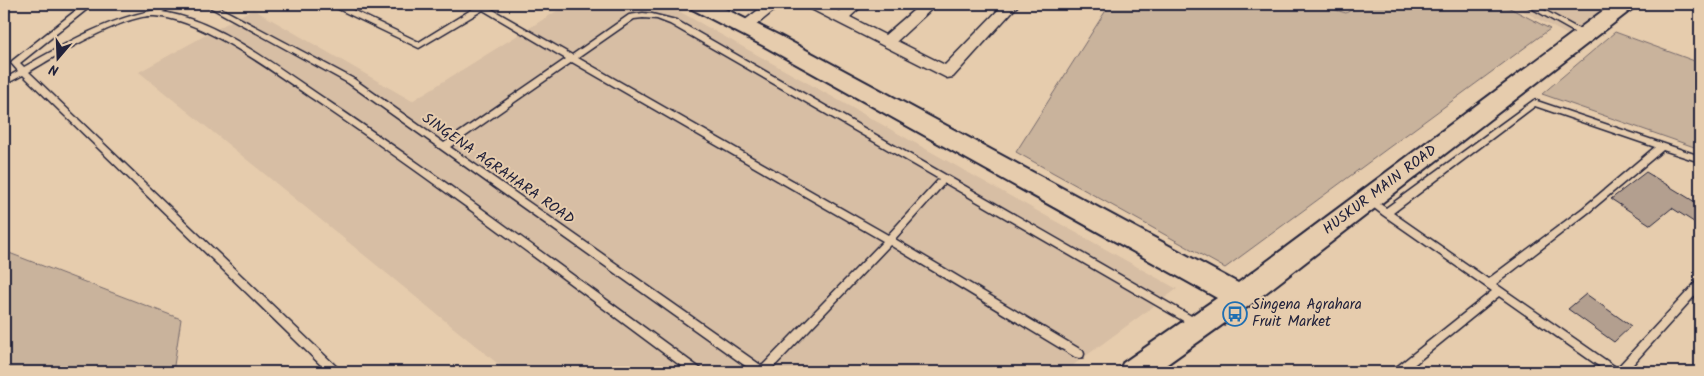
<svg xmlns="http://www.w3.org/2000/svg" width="1704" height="376" viewBox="0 0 1704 376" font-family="Kalam,sans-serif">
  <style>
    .built { fill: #d7bea4 }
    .green { fill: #c9b39c; stroke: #766a6c }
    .building { fill: #b39f8f; stroke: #22223b }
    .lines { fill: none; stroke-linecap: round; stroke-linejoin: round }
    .lane-casing { stroke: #22223b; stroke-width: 3 }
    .street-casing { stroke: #22223b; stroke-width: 3 }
    .secondary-casing { stroke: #22223b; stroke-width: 4 }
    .lane { fill: #e6ccad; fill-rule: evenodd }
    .street { fill: #e6ccad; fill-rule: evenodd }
    .secondary { fill: #e6ccad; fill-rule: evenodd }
    .labels { text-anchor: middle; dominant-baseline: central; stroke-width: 4; stroke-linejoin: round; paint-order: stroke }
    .street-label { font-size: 15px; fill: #22223b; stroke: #e6ccad }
    .poi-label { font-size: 15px; fill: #22223b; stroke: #e6ccad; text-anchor: start }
  </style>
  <rect width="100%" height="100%" fill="#e6ccad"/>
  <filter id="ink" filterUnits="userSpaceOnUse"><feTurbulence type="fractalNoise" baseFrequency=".02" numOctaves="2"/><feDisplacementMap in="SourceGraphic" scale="10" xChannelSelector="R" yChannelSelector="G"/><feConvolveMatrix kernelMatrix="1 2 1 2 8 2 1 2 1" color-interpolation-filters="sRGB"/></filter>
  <g filter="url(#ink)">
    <path class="built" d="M568,4H666L1177,289L1064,372H508L139,72L253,9L412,101Z
      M1510,4H1609L1612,5L1568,35Z"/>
    <path class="green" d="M1110,4H1315L1346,13L1360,4H1502L1550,29L1225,268L1016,152Z
      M1615,32L1700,63V149L1542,94Z
      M4,251L181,319L173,372H4Z"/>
    <path class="building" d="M1646,172L1700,205V226L1672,208L1651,225L1611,199Z
      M1586,294L1631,326L1614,342L1568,309Z"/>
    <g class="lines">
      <g class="lane-casing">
        <path id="lane" d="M84,4H87L91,6L20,63L24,67C65,44 105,20 151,11C160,9 166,4 177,4L176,6L162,12C218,20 278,68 325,99C453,185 576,278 701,369L702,372H689C566,281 443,187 316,101C274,73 204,19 154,16C125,14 55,56 29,72L339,369L340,372H328L23,75L4,85V79L18,71L11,63L12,61Z
          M204,4H213L354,79L444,143L566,59L483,10L419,48L332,6L331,4H340L419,42L479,5L483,4H492L488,7L572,55L629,15L643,13L652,14L676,20L1200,321L1202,324L1200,327L1197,328L1194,327L945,183L895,239L1083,351L1084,354L1083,357L1079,358L1075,357L890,245L769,372H754L348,83ZM643,18L657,19L670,24L939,179L888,235L578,58L634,19ZM572,62L883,241L762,366L450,147Z
          M1524,4H1533L1588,34L1587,36H1581Z
          M1534,100L1700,156V162L1663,150L1589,212L1496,284L1617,368L1697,281L1700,280V290L1626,372H1607L1499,296L1405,372H1393L1394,369L1492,291L1383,215L1364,200L1365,198H1371L1386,208ZM1535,106L1655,147L1583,208L1488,279L1393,213Z"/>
      </g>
      <g class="street-casing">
        <path id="street" d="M766,4H782L750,30H740L737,27L740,24Z
          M805,4H823L839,11L848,4H864L850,17L885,35L921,4H937L897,41L945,65L1004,4H1019L953,77L947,78L807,7Z"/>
      </g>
      <g class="secondary-casing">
        <path id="secondary" d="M689,4H715L780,36L1238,283L1612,4H1635L1632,9L1250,305L1156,372H1119L1123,363L1217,298L764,46L692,9Z"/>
      </g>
      <use href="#lane" class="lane"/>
      <use href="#street" class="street"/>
      <use href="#secondary" class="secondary"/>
    </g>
  </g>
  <defs>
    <g id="bus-ring" transform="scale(1.25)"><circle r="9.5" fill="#e6ccad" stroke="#1f6fb2" stroke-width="1.5"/><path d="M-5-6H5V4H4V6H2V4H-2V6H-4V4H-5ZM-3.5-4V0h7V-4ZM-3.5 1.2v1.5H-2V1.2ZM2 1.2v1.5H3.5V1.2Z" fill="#1f6fb2"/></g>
  </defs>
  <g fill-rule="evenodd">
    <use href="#bus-ring" x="1235" y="314"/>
  </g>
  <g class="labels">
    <g class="street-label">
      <text transform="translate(498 169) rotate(35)">SINGENA AGRAHARA ROAD</text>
      <text transform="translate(1380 190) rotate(-37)">HUSKUR MAIN ROAD</text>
    </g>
    <g class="poi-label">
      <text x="1252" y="305">Singena Agrahara<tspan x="1252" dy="17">Fruit Market</tspan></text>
    </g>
  </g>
  <rect width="1704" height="376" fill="none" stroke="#e6ccad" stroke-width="20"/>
  <rect x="10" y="10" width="1684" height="356" fill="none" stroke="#22223b" stroke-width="2" filter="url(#ink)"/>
  <g transform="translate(58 58) rotate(199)" stroke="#e6ccad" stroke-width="4" paint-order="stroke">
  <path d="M0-4L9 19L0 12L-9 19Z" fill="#22223b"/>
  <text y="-8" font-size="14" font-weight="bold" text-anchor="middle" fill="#22223b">N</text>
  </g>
</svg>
